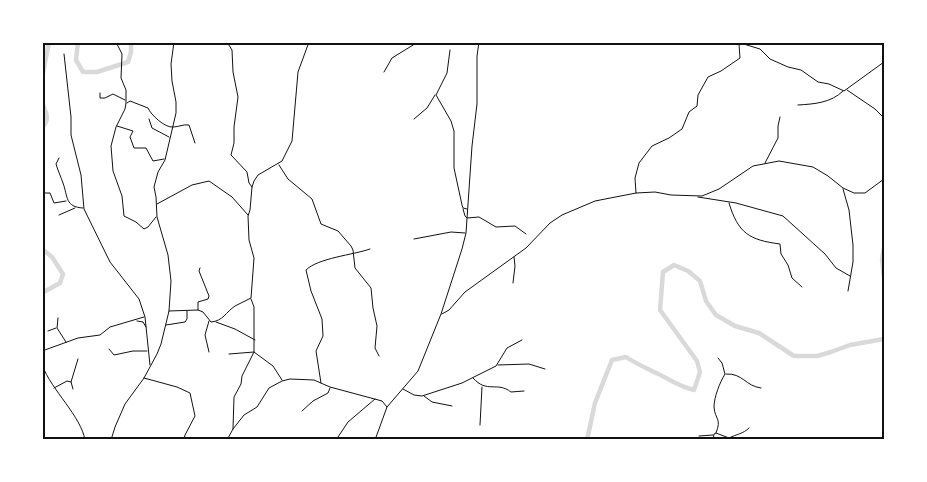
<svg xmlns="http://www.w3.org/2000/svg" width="927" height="482" viewBox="0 0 927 482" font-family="Figtree,sans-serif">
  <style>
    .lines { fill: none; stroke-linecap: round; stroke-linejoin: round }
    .river { stroke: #d9d9d9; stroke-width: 4.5 }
    .minor { stroke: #111; stroke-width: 1 }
    .tertiary { stroke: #111; stroke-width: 1 }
    .neatline { fill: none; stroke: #111; stroke-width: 2 }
  </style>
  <rect width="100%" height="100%" fill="#fff"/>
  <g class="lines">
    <path class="river" d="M78,42L76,60L83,72H97L128,62L131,52V42
      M42,78L49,42
      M42,100C44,113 52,116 42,128
      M42,249L52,257L63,274L60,283L42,293
      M884,249L882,259L884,278
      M587,440L595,403L612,360L626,357C635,363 644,367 654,372C668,378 679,387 694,390L700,372L697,361L660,310L663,272L674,265L688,271L700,281L706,301L716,315L735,326L759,333L794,356H817L831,352L850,345L884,339"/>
    <path class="minor" d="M116,42L122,54L121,78L126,90V103L125,109L116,127L111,146L113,171L122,196L124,216L136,222L144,229L148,227L156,217
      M227,42L232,50L233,72L238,97L234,127V143L231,155L247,172L249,183L252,187
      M737,42L760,49L770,59L788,67L801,70L818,82L829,84L844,91L884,62
      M450,50L447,73L436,95L451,121L454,131V168L462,205L463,208L467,209
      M64,54L71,117V135L81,175L84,209L110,262L139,299L145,317L150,365
      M384,72L392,58L418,42
      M847,90L875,109L884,118
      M100,93V98H105L113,94L125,100
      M127,103L130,101L148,108C151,115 165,128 173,127C179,127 183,124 189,125L195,143
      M798,105C814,104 831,103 843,91
      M149,119L152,128L169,137
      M414,119L427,108L435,95
      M117,126L133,131L130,137L134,148H146L153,161L164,159
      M59,158L56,164C58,171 61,177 63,183C68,197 65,207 83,208
      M765,163L778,138V126L780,117
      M279,165L288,179L312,199L321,224L338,231L351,246L353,250L355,268L371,288L373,308L377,326L375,348L379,356
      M843,189L849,210L853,245V262L848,291
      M42,193H50L54,203L66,201
      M636,193L635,178L639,163L652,146L669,138L682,129L689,112L697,106L698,95L708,77L721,71L740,58L739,44
      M698,197L736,203L783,216L825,254L836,268L850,276
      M729,203C738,233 749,240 780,244L781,254L788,265L792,278L802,287
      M157,204L192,185L209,181L232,197L248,215
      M463,209L465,216L467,218L479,217L496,227L515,226L526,234
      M59,215L75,208
      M414,239L451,232L465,233
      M513,283L515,266L514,257
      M198,310V302L208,299L209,296L199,271L200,268
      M169,311L198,310L203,312L211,322C223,321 226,312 235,306C240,303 246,301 251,298L254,258L249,240L248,216L250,210L252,187L254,181L258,175L282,161L292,141L298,72L309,42
      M442,314L449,310L465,292L526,248L550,223L562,215L595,201L636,193L655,192L671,195L702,196L719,189L753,166L779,161L813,167L828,176L843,188L854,193H865L884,179
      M58,318L57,328L66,342
      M137,321L143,322L146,327
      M216,322L235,329L255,340
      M166,325L185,322L187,319V311
      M48,331L56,328
      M109,349L114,355L133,351H147
      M42,351L78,338L100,335L110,327L144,317
      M209,352L205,335L209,321
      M229,354L254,352L273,366L282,380
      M42,365C52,391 81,416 85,440
      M498,365L529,364L545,369
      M726,374C743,373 745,386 761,388
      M144,378L177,387L190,393L195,416L185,435L184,440
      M473,378C487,394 497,381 511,392L524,391
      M321,383L316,351L323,336L322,319L311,291L306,270C318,258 353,255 370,249
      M54,388L67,381L71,382
      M73,389L71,382L78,359
      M403,389L414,395L422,396L462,383L496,366L507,348L522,340
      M424,396L432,402L452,406
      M302,411L313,401L328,393L330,388
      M480,425L482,387
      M233,429L234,397L241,384L242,376L254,352V307L251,299
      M716,433C722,418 715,420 714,407C714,397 720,382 725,374L722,363L718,358
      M699,436L713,435
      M111,440L115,427L125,404L144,378L157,354L161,344L169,311L171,281L168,255L157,217L156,197L154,187L158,172L165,160L176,113V102L172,81L171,64L174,42
      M227,440L233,429L244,415L257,407L269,388L282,381L290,379L314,380L330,387L382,401L387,407L418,371L441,314L462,249L466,233L472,146L477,104V56L479,42
      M336,440L348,422L375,399
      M713,440L714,434L716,433L729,438C737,434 743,434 749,428"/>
    <path class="tertiary" d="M375,440L387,407"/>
  </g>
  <rect width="927" height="482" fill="none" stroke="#ffffff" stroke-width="88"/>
  <rect x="44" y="44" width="839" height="394" class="neatline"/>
</svg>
